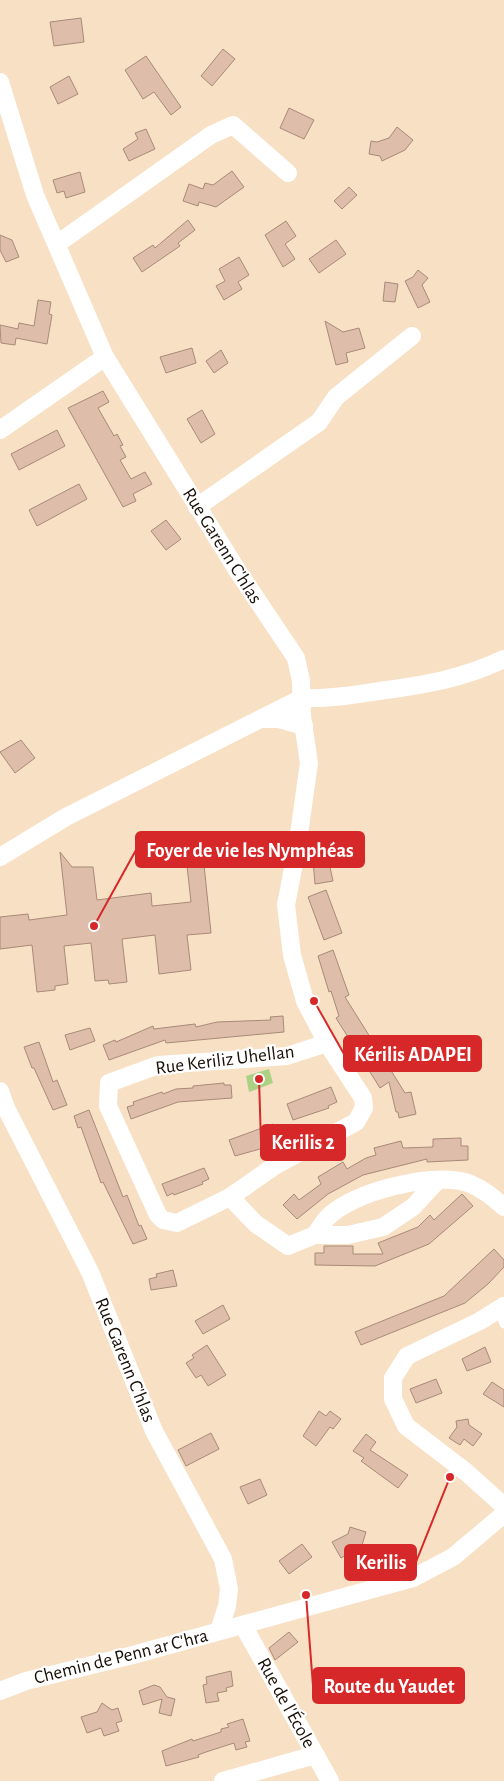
<svg xmlns="http://www.w3.org/2000/svg" width="504" height="1781" viewBox="0 0 504 1781" font-family="'Alegreya Sans',sans-serif">
  <style>
    .green { fill: #abd182 }
    .building { fill: #debeab; stroke: #a88a78 }
    .lines { fill: none; stroke-linecap: round; stroke-linejoin: round }
    .lane { stroke: #fff; stroke-width: 9 }
    .street { stroke: #fff; stroke-width: 18 }
    .labels { text-anchor: middle; dominant-baseline: central; stroke-width: 4.5; stroke-linejoin: round; paint-order: stroke }
    .street-label { font-size: 19px; fill: #180f06; stroke: #fff }
    .leader { fill: none; stroke: #d62828; stroke-width: 2 }
    .callout-dot { fill: #d62828; stroke: #fff; stroke-width: 2 }
    .callout { fill: #d62828; stroke: #d62828; stroke-width: 2 }
    .callout-label { font-size: 20px; text-anchor: middle; font-weight: bold; fill: #fff }
  </style>
  <rect width="100%" height="100%" fill="#f8e0c4"/>
  <path class="green" d="M269,1069L273,1083L249,1092L246,1076Z"/>
  <path class="building" d="M81,18L84,42L54,46L50,22Z
    M223,49L235,59L212,86L201,76Z
    M146,56L181,107L171,115L154,92L143,99L125,70Z
    M69,76L78,94L58,104L50,87Z
    M289,108L314,120L304,139L280,128Z
    M397,127L413,140L405,150L382,161L380,156L369,154L371,141L377,142L389,138Z
    M146,129L155,149L129,161L123,149L138,139L135,133Z
    M232,171L244,187L216,207L199,202L198,206L183,201L189,184L203,189L205,183L213,185Z
    M80,172L85,192L66,198L64,191L57,193L53,180Z
    M349,187L357,195L342,209L334,201Z
    M188,220L195,230L178,243L180,246L142,272L133,258L153,245L155,248Z
    M286,221L296,236L285,244L295,259L283,267L265,235Z
    M0,235L12,240L19,257L6,262L0,250Z
    M336,240L346,254L319,273L309,259Z
    M239,257L249,275L238,282L242,289L224,300L216,286L225,281L219,269Z
    M418,270L428,278L422,285L430,302L418,308L405,281L413,277Z
    M385,282L398,284L395,302L383,301Z
    M38,300L51,302L49,314L52,315L47,344L16,338L15,345L1,343L0,325L18,329L19,323L34,326Z
    M325,321L343,332L359,328L365,348L346,353L348,362L336,365Z
    M192,348L196,363L166,373L160,357Z
    M221,350L228,363L214,373L206,361Z
    M103,391L109,402L98,408L114,436L117,434L123,445L120,446L126,457L120,460L131,479L145,472L152,484L133,494L136,501L123,507L68,408Z
    M202,410L215,434L201,443L187,419Z
    M57,430L65,446L19,470L11,454Z
    M79,484L87,499L37,526L29,510Z
    M166,520L181,539L166,550L151,531Z
    M21,740L35,758L15,773L0,752Z
    M60,852L72,867H93L97,900L151,893L152,906L191,902L186,857L203,855L211,933L187,935L191,970L159,974L155,935L122,939L127,982L109,984L108,980L95,981L91,943L64,946L68,984L55,986V990L37,992L32,945L0,949V917L28,914L29,920L67,915Z
    M328,858L333,881L315,884L313,861Z
    M326,890L342,933L324,940L308,897Z
    M333,950L349,995L345,997L405,1093L411,1092L416,1114L399,1118L398,1112H396L389,1082L380,1088L336,1018L339,1016L331,991L329,992L318,956Z
    M283,1016L284,1032L166,1043L165,1040L109,1060L103,1045L115,1040L116,1042L153,1026L154,1029L195,1024L196,1027L217,1022L271,1020L270,1017Z
    M90,1028L95,1041L70,1050L65,1035Z
    M39,1042L53,1082L57,1080L67,1105L53,1110L34,1068H32L24,1047Z
    M224,1083V1085H231L232,1098L178,1102L131,1119L127,1107L134,1105L133,1102L162,1092L163,1094L176,1089L193,1088V1086Z
    M331,1087L337,1102L328,1106L329,1108L293,1120L287,1104Z
    M89,1110L123,1197L127,1195L139,1226L141,1225L147,1239L133,1244L103,1182L101,1183L81,1127L78,1128L74,1116Z
    M273,1124L279,1139L260,1149L235,1156L229,1140Z
    M461,1138V1146H468V1160L427,1162V1159L363,1175L328,1194L297,1219L283,1205L294,1194L299,1200L321,1184L318,1177L343,1162L347,1169L366,1158L376,1155L374,1148L401,1141L403,1148L433,1147V1139Z
    M204,1168L209,1179L202,1182L203,1184L174,1195L173,1193L167,1196L162,1184Z
    M462,1194L473,1206L429,1244L375,1266L315,1265V1253H324V1246H353V1254H383L378,1243L418,1227L430,1215L434,1220Z
    M494,1249L504,1260V1267L488,1284L465,1303L361,1345L355,1332L444,1296Z
    M173,1270L177,1286L151,1290L149,1279L157,1277L156,1274Z
    M223,1305L230,1319L203,1334L195,1321Z
    M207,1345L226,1375L208,1386L201,1375L196,1378L186,1363L194,1358L192,1355Z
    M485,1347L491,1362L467,1371L462,1359Z
    M436,1379L442,1393L416,1403L410,1389Z
    M492,1382L504,1390V1407L483,1394Z
    M319,1411L326,1416L330,1411L341,1419L333,1429L330,1427L316,1446L303,1436Z
    M468,1419L469,1425L482,1434L473,1446L464,1439L460,1445L449,1438L457,1427L456,1421Z
    M211,1433L219,1449L186,1466L178,1450Z
    M366,1434L376,1442L370,1450L408,1475L398,1488L361,1461L364,1458L353,1451Z
    M260,1479L267,1495L248,1504L240,1487Z
    M350,1527L366,1532L356,1565L350,1553L341,1558L332,1542L348,1534Z
    M302,1544L312,1557L289,1574L279,1561Z
    M289,1632L298,1642L275,1660L269,1648Z
    M231,1671L233,1686L226,1688L227,1691L217,1693L219,1701L206,1703L203,1685L207,1684L206,1677Z
    M154,1685L160,1687L167,1697L175,1699L171,1716L159,1713L162,1699L143,1705L139,1691Z
    M102,1703L112,1710L118,1708L122,1721L116,1723L119,1731L104,1736L101,1728L87,1733L81,1717L97,1712Z
    M243,1719L250,1741L245,1742L247,1747L236,1750L234,1743L206,1752L198,1755L199,1757L166,1766L162,1751L192,1739L193,1741L221,1732V1729L229,1727L227,1724Z"/>
  <g class="lines">
    <path class="lane" d="M499,1310L504,1324"/>
    <path class="street" d="M0,82L35,195L105,357L237,570L296,658L301,681L302,716L309,763L297,848L286,905L292,955L305,1001L327,1043L363,1098L364,1108L356,1122L276,1165L230,1197L256,1224L288,1246L315,1235H348L383,1227L413,1207L438,1180
      M57,244L211,135L233,125L288,173
      M0,430L105,357
      M197,507L319,422L336,397L412,336
      M261,719H279L304,726
      M0,857L66,817L302,698C328,699 353,695 379,691C424,685 462,679 504,659
      M0,1091L6,1108L90,1272L154,1431L223,1559L229,1589L227,1606L219,1631
      M230,1197L177,1223L163,1220L158,1215L108,1106L109,1083L158,1065L287,1056L327,1043
      M315,1235C319,1229 324,1221 329,1216C357,1191 429,1173 465,1182C479,1186 493,1197 504,1207
      M504,1306L480,1321L407,1356L393,1378V1399L406,1426L466,1472L504,1506
      M243,1625L330,1781
      M0,1691L26,1681L133,1655L413,1578L453,1557L504,1514
      M223,1781L315,1755"/>
  </g>
  <g class="labels">
    <g class="street-label">
      <text transform="translate(222 546) rotate(58)">Rue Garenn C'hlas</text>
      <text transform="translate(225 1060) rotate(-7)">Rue Keriliz Uhellan</text>
      <text transform="translate(125 1360) rotate(68)">Rue Garenn C'hlas</text>
      <text transform="translate(121 1657) rotate(-14)">Chemin de Penn ar C'hra</text>
      <text transform="translate(286 1703) rotate(61)">Rue de l'École</text>
    </g>
  </g>
  <path class="leader" d="M94 926L136 850M314 1001L344 1054M259 1079L261 1142M450 1477L416 1562M306 1595L313 1686"/>
  <g class="callout-dot">
    <circle cx="94" cy="926" r="5"/>
    <circle cx="314" cy="1001" r="5"/>
    <circle cx="259" cy="1079" r="5"/>
    <circle cx="450" cy="1477" r="5"/>
    <circle cx="306" cy="1595" r="5"/>
  </g>
  <g class="callout">
    <rect x="136" y="832" width="228" height="35" rx="5"/>
    <rect x="344" y="1036" width="137" height="35" rx="5"/>
    <rect x="261" y="1125" width="84" height="35" rx="5"/>
    <rect x="345" y="1545" width="71" height="35" rx="5"/>
    <rect x="313" y="1668" width="151" height="35" rx="5"/>
  </g>
  <g class="callout-label">
    <text x="250" y="857">Foyer de vie les Nymphéas</text>
    <text x="413" y="1061">Kérilis ADAPEI</text>
    <text x="303" y="1149">Kerilis 2</text>
    <text x="381" y="1569">Kerilis</text>
    <text x="389" y="1693">Route du Yaudet</text>
  </g>
</svg>
